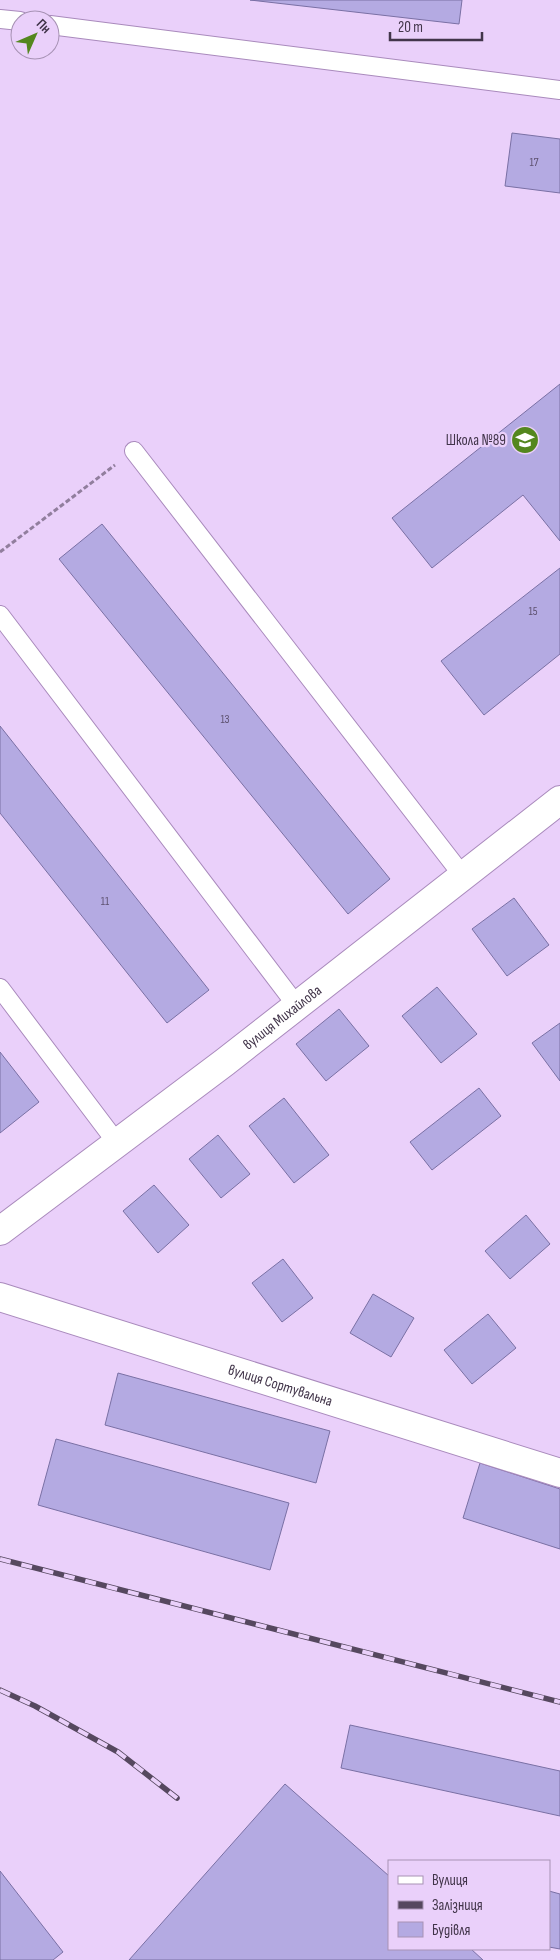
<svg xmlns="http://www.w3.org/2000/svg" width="560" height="1960" viewBox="0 0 560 1960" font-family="'Sofia Sans Condensed',sans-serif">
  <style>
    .building { fill: #b4aae2; stroke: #7a70a4 }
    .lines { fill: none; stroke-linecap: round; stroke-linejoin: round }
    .lane-casing { stroke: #a98abc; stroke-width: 20 }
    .street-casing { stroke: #a98abc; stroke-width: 30 }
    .path { stroke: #917e9d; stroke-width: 3; stroke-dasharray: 5 2.5; stroke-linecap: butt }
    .lane { stroke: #fff; stroke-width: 18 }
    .street { stroke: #fff; stroke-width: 28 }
    .rail-casing { stroke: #56485f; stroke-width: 5.5 }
    .rail { stroke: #ead0fa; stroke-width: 4; stroke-dasharray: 11; stroke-linecap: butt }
    .labels { text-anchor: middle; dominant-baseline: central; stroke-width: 4.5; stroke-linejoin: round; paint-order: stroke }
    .number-label { font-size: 12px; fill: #5e5270 }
    .poi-label { font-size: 15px; fill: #42354a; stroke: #ead0fa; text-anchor: end }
    .street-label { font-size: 15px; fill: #42354a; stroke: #ead0fa }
  </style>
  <rect width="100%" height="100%" fill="#ead0fa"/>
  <path class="building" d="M250,0H462L459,24Z
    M512,133L560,139V193L505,186Z
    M560,384V541L523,495L432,568L392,518Z
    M102,524L390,879L348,914L59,559Z
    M560,568V654L484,715L441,661Z
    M0,726L209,990L167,1023L0,813Z
    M514,898L549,945L507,976L472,929Z
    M437,987L477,1034L441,1063L402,1016Z
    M339,1009L369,1046L326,1081L296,1044Z
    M560,1023V1081L532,1043Z
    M0,1052L39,1102L0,1133Z
    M479,1088L501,1116L432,1170L410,1142Z
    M284,1098L329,1155L294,1183L249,1126Z
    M218,1135L250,1174L221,1198L189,1159Z
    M154,1185L189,1225L158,1253L123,1211Z
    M526,1215L550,1244L510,1279L485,1251Z
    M283,1259L313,1298L282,1322L252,1283Z
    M373,1294L414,1318L391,1357L350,1333Z
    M488,1314L516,1348L472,1384L444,1350Z
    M118,1373L330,1431L316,1483L105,1425Z
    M56,1439L289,1503L270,1570L38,1505Z
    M480,1463L560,1489V1549L463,1518Z
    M350,1725L560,1771V1816L341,1768Z
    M285,1784L389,1876V1949H471L483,1960H129Z
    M0,1871L63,1952L53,1960H0Z
    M549,1891L560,1894V1949L549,1947Z"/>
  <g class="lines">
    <g class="lane-casing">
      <path id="lane" d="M0,19L20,21
        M50,25L560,90
        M134,451L463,876
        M0,615L297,1006
        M0,988L117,1143"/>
    </g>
    <g class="street-casing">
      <g id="street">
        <path id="s1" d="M0,1231L225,1062L560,800"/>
        <path id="s2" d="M0,1297L560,1473"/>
      </g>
    </g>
    <path class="path" d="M0,552L115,465"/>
    <use href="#lane" class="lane"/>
    <use href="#street" class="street"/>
    <g class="rail-casing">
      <path id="rail" d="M0,1559L560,1702
        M0,1690L35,1706L118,1752L177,1798"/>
    </g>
    <use href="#rail" class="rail"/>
  </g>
  <defs>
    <g id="school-disc" transform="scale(1.4375)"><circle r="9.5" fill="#54871e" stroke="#ead0fa"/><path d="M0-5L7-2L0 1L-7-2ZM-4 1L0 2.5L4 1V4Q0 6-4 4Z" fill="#fff"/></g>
  </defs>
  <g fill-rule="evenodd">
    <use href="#school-disc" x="525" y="440"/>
  </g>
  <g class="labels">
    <g class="number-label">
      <text x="534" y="162">17</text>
      <text x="533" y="611">15</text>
      <text x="225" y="719">13</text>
      <text x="105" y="901">11</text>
    </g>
    <g class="poi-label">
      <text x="506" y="440">Школа №89</text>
    </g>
    <g class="street-label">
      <text stroke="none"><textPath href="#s1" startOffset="354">вулиця Михайлова</textPath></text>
      <text stroke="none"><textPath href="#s2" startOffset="294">вулиця Сортувальна</textPath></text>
    </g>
  </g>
  <rect x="388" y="1860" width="162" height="90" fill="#ead0fa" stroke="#a792b4"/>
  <rect x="398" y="1876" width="25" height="8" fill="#ffffff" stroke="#a792b4"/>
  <text x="432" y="1885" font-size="15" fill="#42354a">Вулиця</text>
  <rect x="398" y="1901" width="25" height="8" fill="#56485f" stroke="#a792b4"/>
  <text x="432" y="1910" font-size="15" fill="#42354a">Залізниця</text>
  <rect x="398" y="1922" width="25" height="15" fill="#b4aae2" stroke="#a792b4"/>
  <text x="432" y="1935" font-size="15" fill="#42354a">Будівля</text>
  <g transform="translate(35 35) rotate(45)"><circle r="24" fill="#ead0fa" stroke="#a792b4"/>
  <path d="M0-4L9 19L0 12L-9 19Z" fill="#54871e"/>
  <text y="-8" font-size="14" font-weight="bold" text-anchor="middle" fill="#42354a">Пн</text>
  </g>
  <path d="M390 32v8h92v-8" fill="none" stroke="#42354a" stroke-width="2.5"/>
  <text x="398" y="32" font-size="15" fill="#42354a" stroke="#ead0fa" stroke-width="4" paint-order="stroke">20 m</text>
</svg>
